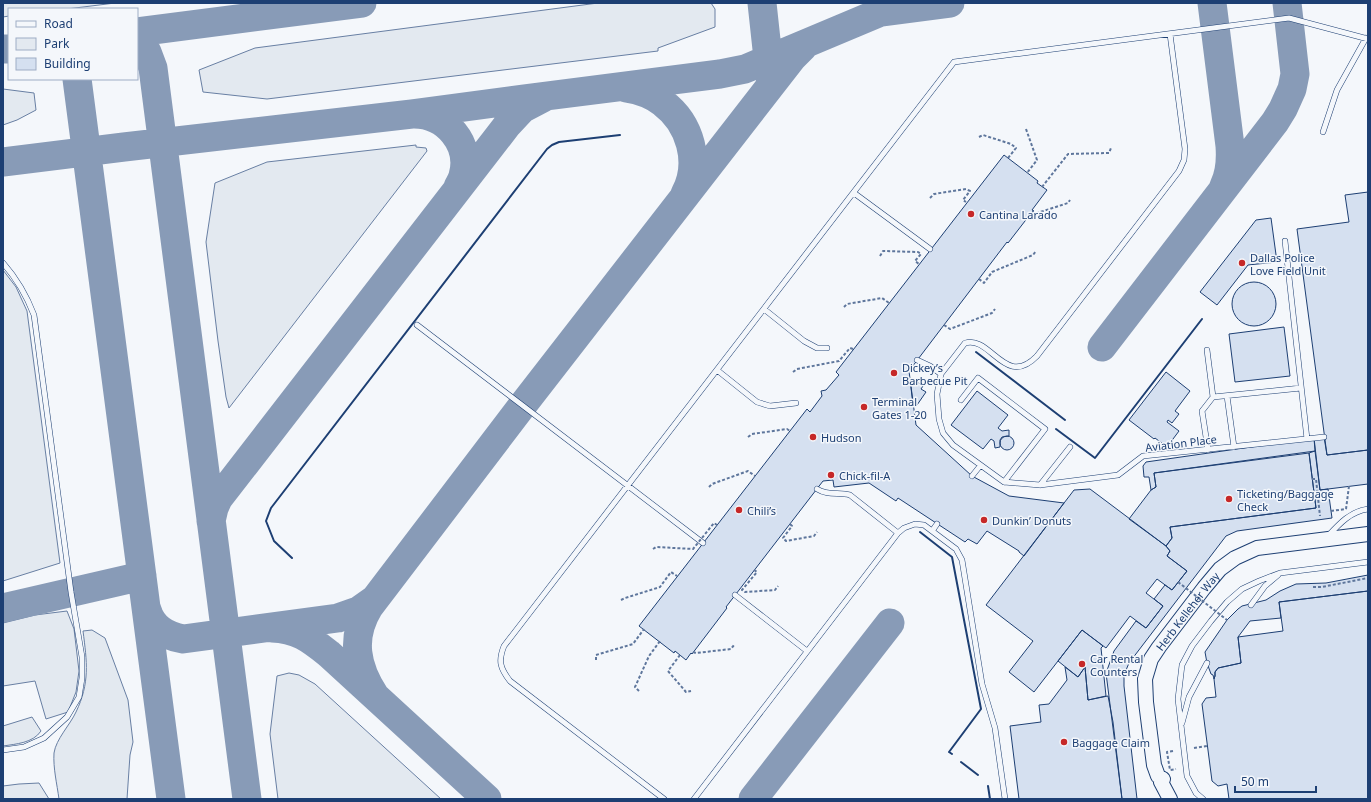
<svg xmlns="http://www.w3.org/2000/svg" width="1371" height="802" viewBox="0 0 1371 802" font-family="'Noto Sans',sans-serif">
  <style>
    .green { fill: #e3e9f0; stroke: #687fa3 }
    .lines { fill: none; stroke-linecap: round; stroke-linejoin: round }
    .taxiway { stroke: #889bb7; stroke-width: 29 }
    .building { fill: #d5e0f0; stroke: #1d3f73 }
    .lane-casing { stroke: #1d3f73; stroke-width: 6 }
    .secondary-casing { stroke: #1d3f73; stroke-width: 16 }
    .path { stroke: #5e769c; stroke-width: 2; stroke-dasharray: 3 2; stroke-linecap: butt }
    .lane { stroke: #f4f7fb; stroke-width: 5 }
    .secondary { stroke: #f4f7fb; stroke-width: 14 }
    .path-bridge { stroke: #5e769c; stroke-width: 2; stroke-dasharray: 3 2; stroke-linecap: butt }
    .wall { stroke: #1d3f73; stroke-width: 2 }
    .poi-dot { fill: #c62828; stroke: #f4f7fb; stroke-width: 1.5 }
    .labels { text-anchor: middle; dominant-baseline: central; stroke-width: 3; stroke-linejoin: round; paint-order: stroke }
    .poi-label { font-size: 11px; fill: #1d3f73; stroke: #f4f7fb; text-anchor: start }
    .street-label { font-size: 11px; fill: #1d3f73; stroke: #f4f7fb }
  </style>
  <rect width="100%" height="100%" fill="#f4f7fb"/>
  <path class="green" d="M3,3H115L67,9H9V16L3,17Z
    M598,3H711L715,9V27L658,48V51L267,99L203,92L199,70L255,48Z
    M3,89L34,93L36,110L17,120L3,125Z
    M416,145V147L426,148L427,151L229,408L226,397L218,341L206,242L215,183L267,162Z
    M3,270L16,287L27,311L60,563L3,581Z
    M67,611L74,629L79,671L76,692L68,712L46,719L35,681L3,686V623L35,615Z
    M92,630L105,638L128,700L133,742L130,755L127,799H59C57,784 53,768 54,753C56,739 70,725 76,712C90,683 87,662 83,631Z
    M289,673L299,675L315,684L441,799H278L270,734L277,676Z
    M32,717L41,731C33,743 16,744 3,746V726Z
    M39,783L49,799H3V786L19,784Z"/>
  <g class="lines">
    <path class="taxiway" d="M762,3L770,77
      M1212,3L1230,146C1231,160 1230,174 1224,186
      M137,32L362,3
      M137,42L147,52L153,68L247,799
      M3,49H9
      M77,79L171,799
      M626,88C639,90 653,95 663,103C690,123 702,163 685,194
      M414,114C446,114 472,144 463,176C462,180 460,183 458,187
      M3,162L124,147L412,114L523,99L720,74L745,69L881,12L950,3
      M1102,347L1275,122L1283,109L1292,89L1295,74L1287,3
      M211,521L214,508L218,499L508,124L522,109L543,98
      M3,608L142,576
      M147,610C152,628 166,636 183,639L338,618L358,611L375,599
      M272,628C298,629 310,639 329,654L487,799
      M375,696C356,667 350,638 369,607L522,406L792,58L803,47
      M753,799L890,623"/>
  </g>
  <path class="building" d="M1004,155L1038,181L1037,183L1047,190L1032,210L1034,211L1032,212L1008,243L1007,242L909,371L916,425L972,476L1009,496L1064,503L1024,556L1019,552V551L987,531L977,544L968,539L965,542L898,498L896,501L869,483L834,487L833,480L823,481L726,607L727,608L692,654L691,653L686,660L675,651L674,653L639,626L807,409L810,412L822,396L821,391L826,390L839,375L836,372Z
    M1368,192V450L1327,455L1297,229L1349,222L1345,195Z
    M1271,218L1277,262L1248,265L1217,305L1200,292L1256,220Z
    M1232 304a22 22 0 1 1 44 0a22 22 0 1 1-44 0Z
    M1284,327L1290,376L1235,382L1229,334Z
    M1166,372L1190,391L1175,411L1179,414L1172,423L1168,420L1167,422L1179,431L1167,447L1155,438L1154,439L1129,420Z
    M910,379H913L923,386L921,389L926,392L917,405H913Z
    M977,391L1008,415L998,428L1002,431L1009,430V436L1002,437L1000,440V447L995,448L994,441L991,439L983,449L951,425Z
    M1000 443a7 7 0 1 1 14 0a7 7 0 1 1-14 0Z
    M1324,437L1327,455L1368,450V484L1320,490L1314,438Z
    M1314,438L1315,451L1154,473L1156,487L1151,490L1149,477H1144L1143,466L1146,462Z
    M1315,451L1320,490L1328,489L1332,518L1237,531L1226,536L1129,663L1124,675V686L1137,799H1122L1106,673L1114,651L1136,621L1146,628L1163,606L1154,599L1165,585L1172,590L1187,571L1167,556L1170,551L1166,546L1172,538L1170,527L1316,508L1309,453Z
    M1309,453L1316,508L1170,527L1172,538L1166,546L1129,519L1151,490L1156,487L1154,473Z
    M1090,489L1166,546L1170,551L1167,556L1187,571L1172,590L1157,579L1146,593L1163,606L1146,628L1130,616L1106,648L1082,630L1034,692L1009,672L1033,641L986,605L1074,490Z
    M1368,575V591L1279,602L1281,618L1250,621L1238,637L1241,663L1218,668L1215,672V676L1214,679L1213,675L1211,674L1207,663L1205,652L1227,620L1238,609L1242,606L1266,600L1280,591L1296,584L1326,583Z
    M1368,591V799H1229L1227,784L1218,786L1212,781L1202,704L1206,698L1216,697L1214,679L1215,676V672L1218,668L1241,663L1238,637L1283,631L1279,602Z
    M1082,630L1103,646L1101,648L1106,696L1088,700L1085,667L1078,677L1058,661Z
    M1065,667L1078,677L1085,667L1088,700L1108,696L1113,722L1122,799H1019L1010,726L1041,722L1039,705L1049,704L1067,680Z"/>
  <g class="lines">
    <g class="lane-casing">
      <path id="lane" d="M1170,34L1185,149L1184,160L1179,171L1037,356C1005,389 991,335 965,343L941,374L937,394L939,419L943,433L953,445L1004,482L1040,485L1118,475L1143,456L1324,437
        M1323,132L1337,90L1366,38
        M854,193L930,249
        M1285,241L1307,439
        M3,263C17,279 26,294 34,315L71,592L82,657V678L79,697L67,717L44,738L24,747L3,750
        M764,309L804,341L817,348H827
        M417,325L703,543
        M1207,350L1213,397
        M917,360L930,366L941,374
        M717,370L757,402L770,406L796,403
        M1227,396L1234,447
        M961,400L978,378L1045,429L1004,482
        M1208,450L1202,411L1213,397L1301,388
        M972,476L980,466
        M1040,485L1070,447
        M817,489C828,496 839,492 850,495L898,533
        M932,531L937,524
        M1328,536C1339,524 1351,511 1368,509
        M735,595L807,651
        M1251,605L1265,586L1278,575
        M1182,723L1189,697L1207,663
        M664,799L510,681C500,668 498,661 504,646L954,62L1289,18L1368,39
        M694,799L898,533L904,528L915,524L924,525L956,549L962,560L982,684L995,728L1005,799
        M1203,799L1196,793L1187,776L1178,699L1182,665L1192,646L1211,621L1227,602L1242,589L1259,581L1280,573L1368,562"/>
    </g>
    <g class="secondary-casing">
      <g id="secondary">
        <path id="s1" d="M1170,799L1161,782L1163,779L1158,776L1154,765L1146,702L1145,679L1151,659L1159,647L1204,588L1220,569L1235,558L1257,548L1368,534"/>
      </g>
    </g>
    <path class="path" d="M1026,129L1037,160L1027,173
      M979,137L983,135L1011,144L1016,148L1008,158
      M1042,187L1068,154L1109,153L1111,148
      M930,198L934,194L966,189L970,191L963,200L966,202
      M1032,212L1034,214L1068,203L1070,200
      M880,256L883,251L918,252L921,254L915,261L919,264
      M979,279L984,283L992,272L1033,255L1036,251
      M844,307L847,304L882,298L889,303
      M944,325L950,329L992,313L995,309
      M793,372L797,369L839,361L850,348L853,349
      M748,437L752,434L787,429L790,431
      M1312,479H1316L1320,516
      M709,487L712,484L748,471L755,476
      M1346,509L1349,486
      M1331,511L1346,509
      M790,524L792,526L783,538L786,541L814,536L817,532
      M754,570L757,572L742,590L745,592L775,590L778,586
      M1313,587H1322L1368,578
      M621,600L625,598L660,587L671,572L677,576
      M693,652L696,653L731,649L734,645
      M680,655L668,671L686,692L691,691
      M596,660V655L633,644L644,629
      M639,691L635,687L649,656L660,641
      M1194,748L1207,746
      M1173,751L1167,752L1170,770L1176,769"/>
    <use href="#lane" class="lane"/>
    <use href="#secondary" class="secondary"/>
    <path class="path-bridge" d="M653,549L656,547L693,549L714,523L717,525
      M1178,582L1227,620"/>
    <path class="wall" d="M976,352L1065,420
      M1056,429L1095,458L1202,319
      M920,532L952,557L981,709L949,752L952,754
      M292,558L274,541L266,521L271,508L547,149L552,145L559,142L620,135
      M961,762L978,775
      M988,786L990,799"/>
  </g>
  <g class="poi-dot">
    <circle cx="971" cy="214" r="4"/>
    <circle cx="1242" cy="263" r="4"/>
    <circle cx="894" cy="373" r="4"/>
    <circle cx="864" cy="407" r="4"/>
    <circle cx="813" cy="437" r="4"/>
    <circle cx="831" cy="475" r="4"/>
    <circle cx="1229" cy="499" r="4"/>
    <circle cx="739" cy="510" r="4"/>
    <circle cx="984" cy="520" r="4"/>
    <circle cx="1082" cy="664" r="4"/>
    <circle cx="1064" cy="742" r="4"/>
  </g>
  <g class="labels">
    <g class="poi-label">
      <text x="979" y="214">Cantina Larado</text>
      <text x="1250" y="257">Dallas Police<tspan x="1250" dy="13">Love Field Unit</tspan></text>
      <text x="902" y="367">Dickey’s<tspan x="902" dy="13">Barbecue Pit</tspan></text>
      <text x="872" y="401">Terminal<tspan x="872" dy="13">Gates 1-20</tspan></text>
      <text x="821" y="437">Hudson</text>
      <text x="839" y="475">Chick-fil-A</text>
      <text x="1237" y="493">Ticketing/Baggage<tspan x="1237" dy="13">Check</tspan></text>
      <text x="747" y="510">Chili’s</text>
      <text x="992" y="520">Dunkin’ Donuts</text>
      <text x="1090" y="658">Car Rental<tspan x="1090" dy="13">Counters</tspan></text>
      <text x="1072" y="742">Baggage Claim</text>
    </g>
    <g class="street-label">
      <text transform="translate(1181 443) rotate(-7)">Aviation Place</text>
      <text stroke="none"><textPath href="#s1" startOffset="208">Herb Kelleher Way</textPath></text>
    </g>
  </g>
  <rect width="1371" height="802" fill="none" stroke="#1d3f73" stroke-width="8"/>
  <rect x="8" y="8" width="130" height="72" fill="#f4f7fb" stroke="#9eadc5"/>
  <rect x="16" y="21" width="20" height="6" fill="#f4f7fb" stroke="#9eadc5"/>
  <text x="44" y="28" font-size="12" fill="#1d3f73">Road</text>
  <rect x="16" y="38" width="20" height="12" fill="#e3e9f0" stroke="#9eadc5"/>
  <text x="44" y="48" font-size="12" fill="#1d3f73">Park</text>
  <rect x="16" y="58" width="20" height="12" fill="#d5e0f0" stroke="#9eadc5"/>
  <text x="44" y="68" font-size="12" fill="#1d3f73">Building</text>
  <path d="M1235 786v6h81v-6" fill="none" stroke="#1d3f73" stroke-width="2"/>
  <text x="1241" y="786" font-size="12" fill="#1d3f73" stroke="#f4f7fb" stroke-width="3" paint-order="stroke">50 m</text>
</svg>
